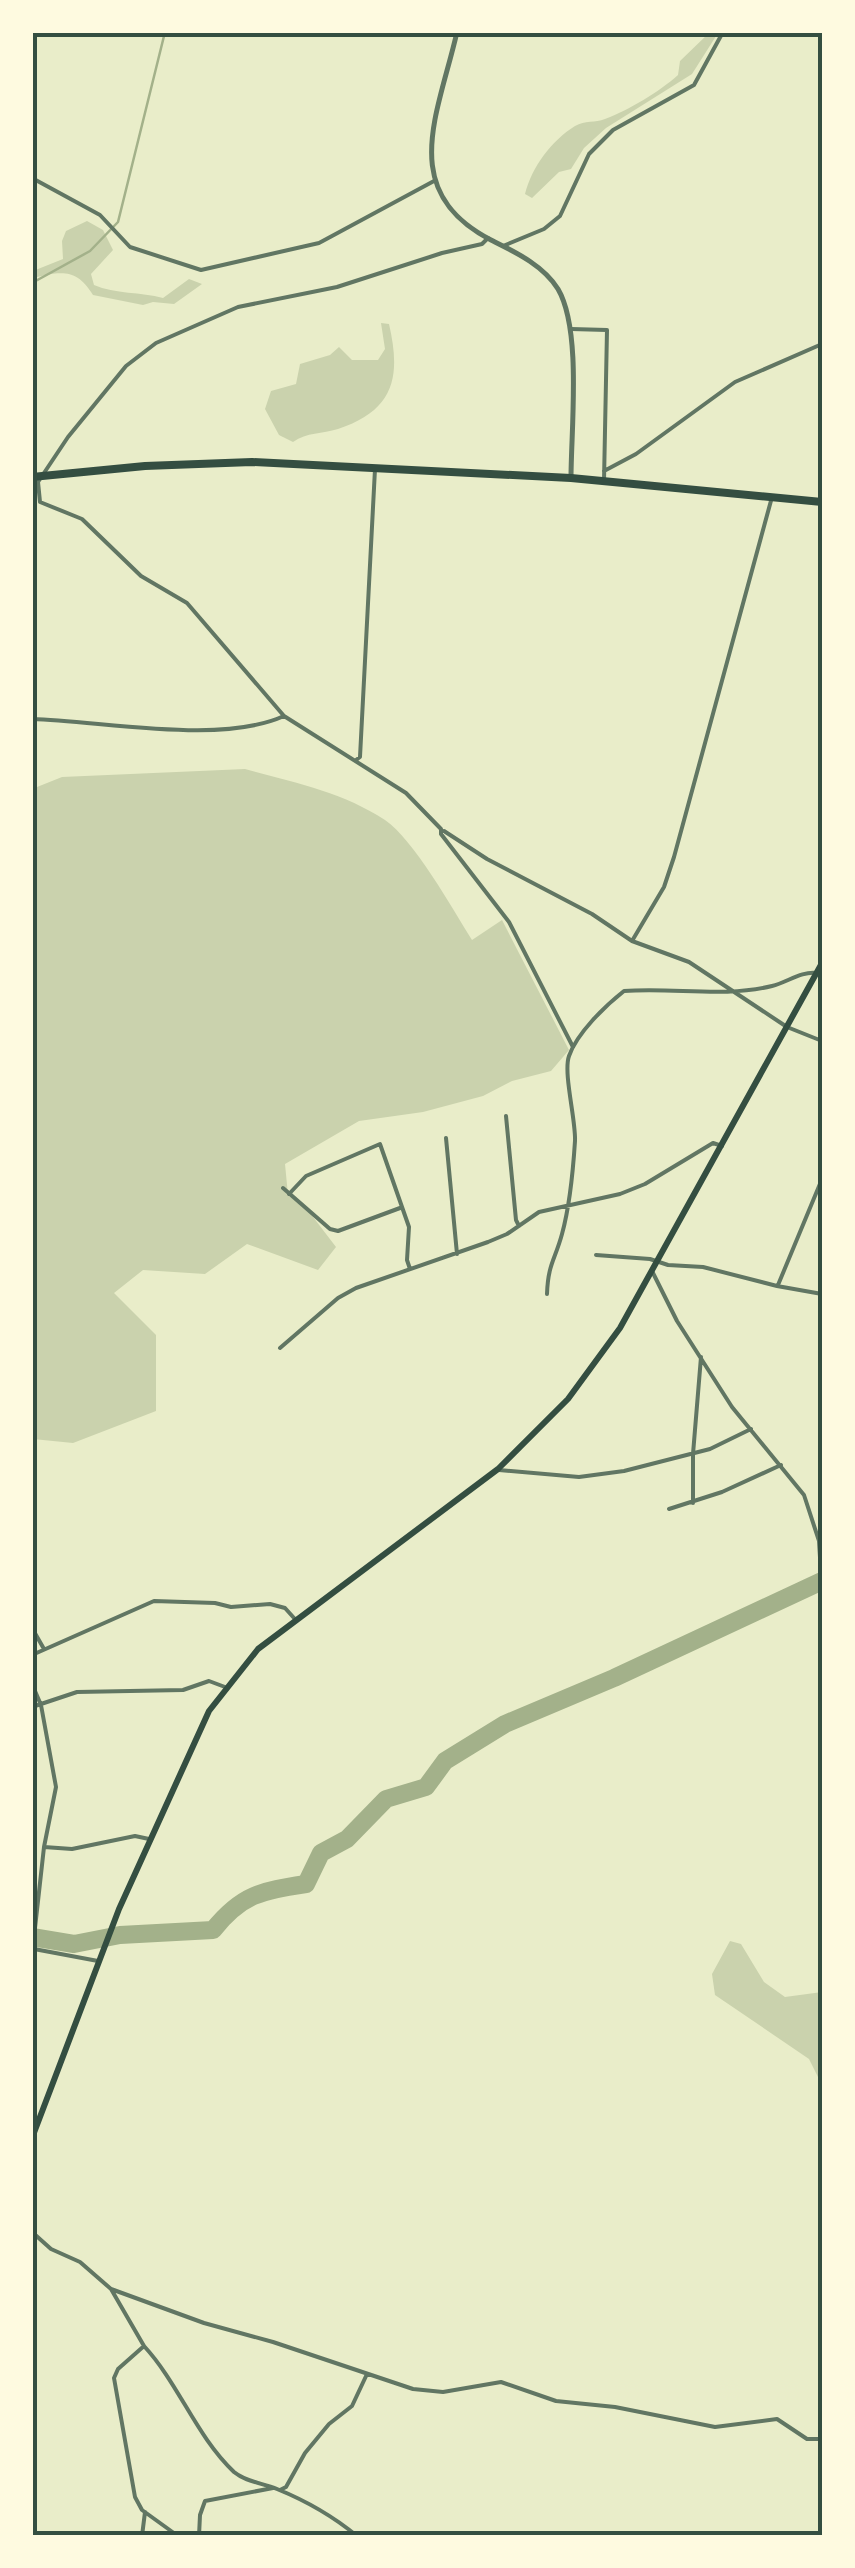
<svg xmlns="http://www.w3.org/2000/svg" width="855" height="2568" viewBox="0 0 855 2568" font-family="Quicksand,sans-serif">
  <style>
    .green { fill: #cad2ad }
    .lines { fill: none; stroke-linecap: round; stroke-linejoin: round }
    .stream { stroke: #a3b18a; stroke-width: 2.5 }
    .river { stroke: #a3b18a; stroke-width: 18 }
    .minor { stroke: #617663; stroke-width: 4 }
    .tertiary { stroke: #617663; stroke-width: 5 }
    .primary { stroke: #344e41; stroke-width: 6 }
    .trunk { stroke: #344e41; stroke-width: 8 }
    .neatline { fill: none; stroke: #344e41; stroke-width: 4 }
  </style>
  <rect width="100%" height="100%" fill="#e9edc9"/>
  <path class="green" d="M709,33H718L692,74L606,128L584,148L571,169L559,172L532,198L525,194C532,167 551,141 575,126C585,120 595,123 605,119C629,110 659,92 678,75L680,61Z
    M87,221L103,230L113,250L91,274L94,285C115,294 141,292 163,298L189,279L202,284L174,304L153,302L143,305L93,295C77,268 61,271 33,278V271L63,259L62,241L66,231Z
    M381,323L389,324C401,376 395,410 338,429C322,434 307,432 293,442L279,435L265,409L271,391L296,384L300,364L330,355L339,347L352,360H378L385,349Z
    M245,769C293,782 343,792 385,820C414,840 452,908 472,940L502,920L569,1050L551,1071L512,1081L483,1096L423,1112L359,1121L285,1164L288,1195L310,1213L336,1247L318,1270L247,1244L205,1274L143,1270L114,1293L156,1335V1411L73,1443L33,1439L32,789L62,777Z
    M730,1941L741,1944L764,1982L785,1997L822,1992V2085L809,2059L715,1995L712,1974Z"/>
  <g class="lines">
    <path class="stream" d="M32,283L90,251L118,222L165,32"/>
    <path class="river" d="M32,1937L74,1944L120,1935L213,1930C242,1894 261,1891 306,1884L321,1853L347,1839L386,1799L426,1787L445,1761L505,1724L614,1678L822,1581"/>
    <path class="minor" d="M695,32H701
      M32,178L100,215L130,247L201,270L319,243L434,181
      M488,238L482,244L442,253L337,287L238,307L156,343L126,366L68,437L38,482L40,502L82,519L141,576L187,603L284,716L406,793L441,829V834L509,922L573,1047
      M503,246L544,229L560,216L589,154L613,130L694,85L723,32
      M571,329L607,330L604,481
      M604,471L636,454L735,382L822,344
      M32,719C104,721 220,745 284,716
      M356,760L360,757L375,469
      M444,831L487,859L592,914L632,941L689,962L787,1027L822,1041
      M632,941L664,887L674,857L772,497
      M506,1116L516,1220L519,1226
      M446,1138L457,1254
      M283,1188L330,1229L338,1231L400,1208
      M289,1194L306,1176L380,1144L409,1227L407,1260L410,1269
      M596,1255L650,1259L668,1265L703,1267L777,1286L822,1294
      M652,1271L677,1321L732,1407L804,1495L819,1541L822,1590
      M778,1285L822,1179
      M547,1294C548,1264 555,1260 562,1234C570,1205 573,1172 575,1141C576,1120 563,1073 569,1056C577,1033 605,1006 624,991C674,987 723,998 772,986C788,982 801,971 817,973
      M280,1348L338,1298L356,1288L488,1242L507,1234L539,1212L620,1194L645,1184L713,1143L722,1146
      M499,1470L579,1477L624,1471L710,1449L751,1429
      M693,1503V1454L701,1357
      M669,1509L722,1492L781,1465
      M32,1628L44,1649
      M32,1655L154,1601L215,1603L231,1607L270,1604L285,1608L294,1618
      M32,1684L41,1705L56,1787L44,1847L32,1955
      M32,1707L77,1692L183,1690L209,1681L225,1687
      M44,1847L72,1849L135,1836L149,1839
      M34,1949L98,1961
      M32,2232L51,2249L80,2262L111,2289L204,2323L273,2342L413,2389L443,2392L501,2382L556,2401L615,2407L715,2427L777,2419L807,2439H822
      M111,2289L144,2346L118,2369L114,2378L135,2497L142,2510L178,2536
      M144,2346C179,2384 196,2436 234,2472C246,2482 263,2483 277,2489C304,2500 334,2517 357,2536
      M280,2490L286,2487L305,2453L329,2424L352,2406L367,2374
      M142,2536L145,2512
      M199,2536L200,2515L205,2501L273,2488"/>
    <path class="tertiary" d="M457,32C438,115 397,191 491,240C515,252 543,265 558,289C582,330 571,429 571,478"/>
    <path class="primary" d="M32,2138L119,1909L209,1711L258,1649L498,1469L568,1399L620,1328L822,963"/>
    <path class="trunk" d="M32,477L145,466L252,462L571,478L822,502"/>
  </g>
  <rect width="855" height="2568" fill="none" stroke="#fefae0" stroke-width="70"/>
  <rect x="35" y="35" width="785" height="2498" class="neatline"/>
</svg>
